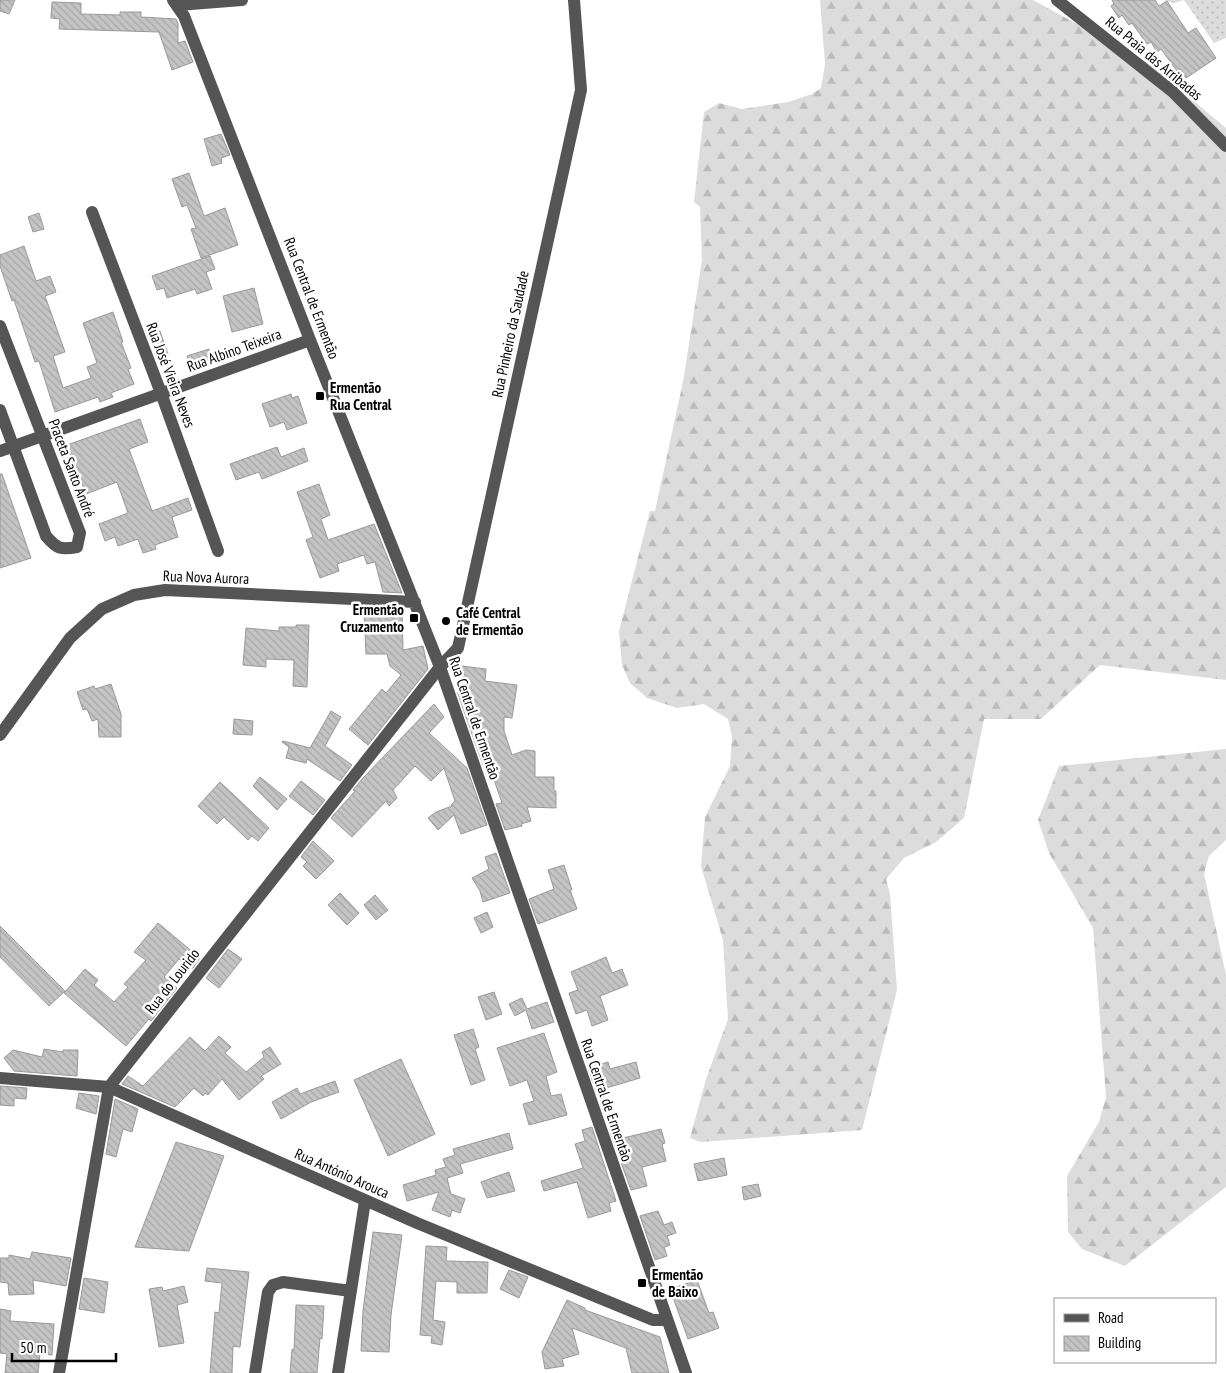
<svg xmlns="http://www.w3.org/2000/svg" width="1226" height="1373" viewBox="0 0 1226 1373" font-family="'PT Sans Narrow',sans-serif">
  <style>
    .grass { fill: url(#grass-dots) }
    .forest { fill: url(#forest-firs) }
    .building { fill: url(#building-back-hatch); stroke: #999 }
    .lines { fill: none; stroke-linecap: round; stroke-linejoin: round }
    .minor { stroke: #555; stroke-width: 12 }
    .poi-dot { fill: #000; stroke: #fff; stroke-width: 2 }
    .labels { text-anchor: middle; dominant-baseline: central; stroke-width: 5; stroke-linejoin: round; paint-order: stroke }
    .street-label { font-size: 15px; fill: #000; stroke: #fff }
    .poi-label { font-size: 15px; font-weight: bold; fill: #000; stroke: #fff; text-anchor: start }
  </style>
  <defs>
    <pattern id="grass-dots" width="8" height="8" patternUnits="userSpaceOnUse" patternTransform="scale(1.25)"><rect width="8" height="8" fill="#dcdcdc"/><path d="M2 2h.1M6 6h.1" fill="none" stroke="#bbb" stroke-width="1.8" stroke-linecap="round"/></pattern>
    <pattern id="forest-firs" width="22" height="20" patternUnits="userSpaceOnUse" patternTransform="scale(1.25)"><rect width="22" height="20" fill="#dcdcdc"/><path d="M5 1l3.5 6h-7zM16 11l3.5 6h-7z" fill="#bbb"/></pattern>
    <pattern id="building-back-hatch" width="6" height="6" patternUnits="userSpaceOnUse" patternTransform="scale(1.25)"><rect width="6" height="6" fill="#c4c4c4"/><path d="M-1 5l2 2M0 0l6 6M5-1l2 2" fill="none" stroke="#a7a7a7"/></pattern>
  </defs>
  <rect width="100%" height="100%" fill="#fff"/>
  <path class="grass" d="M1163,0H1226V38L1214,43L1184,0L1174,3Z"/>
  <path class="forest" d="M820,0H1033L1147,62L1226,128V680L1100,665L1041,719H984L964,818L936,842L904,858L886,879L890,894L897,990L862,1130L701,1142L690,1138L706,1079L728,1019L723,940L701,866L705,817L730,766L732,737L728,719L704,704L677,708L647,698L630,683L622,665L619,631L650,511H655L683,382L702,260L700,207L694,202L704,112L719,103L742,109L788,102L812,94L821,88L825,64Z
    M1226,749V840L1209,856L1204,874L1226,975V1187L1125,1266L1082,1249L1068,1232L1067,1176L1099,1122L1106,1097L1093,928L1049,853L1038,820L1059,766Z"/>
  <path class="building" d="M0,0H15L9,14L0,11Z
    M1112,0H1155L1159,6L1167,1L1188,33L1196,28L1216,58L1186,78L1180,69L1177,71L1161,49L1157,52L1151,42L1147,44L1132,23L1129,25L1122,15L1119,18L1111,6L1114,4Z
    M52,2L81,3V14L120,15V12H141V17L176,19L178,24V43L185,41L193,62L172,70L159,32L59,29L60,19L51,18Z
    M221,134L230,155L221,158L222,163L212,166L204,139Z
    M189,173L204,216L225,208L238,245L201,258L191,229L196,228L187,205L182,207L172,179Z
    M39,213L44,229L33,232L28,217Z
    M24,246L36,281L50,276L56,292L45,296L65,352L53,356L63,388L91,378L87,367L97,363L83,323L113,312L123,342H121L131,368L128,369L134,384L111,393L113,397L100,402L98,397L55,412L39,361L35,362L14,300L12,301L0,266V255Z
    M210,256L215,269L206,272L212,289L197,294L195,289L167,298L164,288L157,290L152,276Z
    M254,288L263,324L232,332L223,296Z
    M160,331L168,354L157,358L149,335Z
    M209,349L213,361L191,368L187,356Z
    M291,394L292,398L298,396L307,423L287,430L284,422L270,427L262,404Z
    M140,419L148,442L129,449L152,511L188,498L192,510L172,517L178,537L155,545L156,549L143,553L138,539L118,546L115,537L105,541L99,524L128,513L117,482L86,494L67,445Z
    M277,447L281,457L304,448L308,461L262,479L259,472L236,480L230,464Z
    M0,474H2L31,558L0,568Z
    M319,484L330,515L321,519L328,540L374,524L402,593L383,592L375,562L367,564L364,555L337,564L339,571L320,578L306,540L313,537L297,492Z
    M388,609H402L403,650L423,646L428,669L368,745L349,729L382,689L386,693L401,675L390,666L387,654H366L364,612L389,611Z
    M296,625H309L307,687L293,686L294,660L266,659V667L243,665L246,628L279,631V627H296Z
    M461,666L486,669L485,681L517,685L512,718L504,717V731L512,755L526,750L535,751V777H554V791H556V808L527,807L531,821L521,824L522,826L505,830L496,804L502,803L489,765H483L458,694Z
    M111,684L121,714V737H99L98,719L92,721L87,709L83,710L77,692L94,686L95,689Z
    M434,704L444,717L429,733L467,768L487,825L461,834L454,815L438,830L428,818L436,812L452,806L451,805L455,801L444,768L431,781L415,766L393,790L397,798L389,806L386,801L352,837L331,818L355,791L353,790L363,778Z
    M331,711L341,717L325,746L352,765L340,781L307,759L306,763L286,758L289,747L282,742L283,741L310,748Z
    M234,719L253,721L252,735L233,734Z
    M260,777L287,799L277,810L253,786Z
    M301,781L325,800L313,815L289,796Z
    M220,782L269,828L258,841L252,836L248,840L224,817L217,824L198,806Z
    M313,841L334,861L316,879L303,866L307,862L301,857Z
    M496,853L510,893L483,902L480,891L472,878L489,869L485,857Z
    M564,865L572,890H570L577,909L538,924L529,899L554,889L548,870Z
    M340,893L359,913L347,925L328,905Z
    M375,895L388,910L376,920L364,905Z
    M487,912L493,927L481,933L474,918Z
    M158,923L200,958L193,968H190L179,959L164,977L177,988L151,1021L149,1019L126,1046L64,993L85,969L98,980L94,985L114,1002L128,987L124,984L146,960L134,952Z
    M0,926L65,991L49,1006L0,957Z
    M228,949L242,959L219,988L206,978Z
    M606,957L612,973L622,969L628,985L600,996L608,1020L592,1026L587,1010L576,1014L569,993L578,990L571,972Z
    M494,992L502,1014L486,1020L478,997Z
    M522,998L527,1009L547,1002L554,1022L532,1029L526,1010L515,1016L509,1004Z
    M473,1029L479,1047L475,1049L485,1080L471,1085L454,1035Z
    M544,1033L557,1072L546,1076L551,1096L561,1094L567,1115L529,1125L523,1104L534,1101L527,1080L510,1086L497,1048Z
    M219,1036L231,1047L225,1053L246,1072L264,1057L262,1052L270,1047L281,1064L261,1076L264,1079L239,1100L222,1079L208,1095L205,1093L203,1096L194,1088L175,1107L122,1084L128,1076L143,1086L190,1037L205,1051Z
    M44,1049L63,1052V1050H78L77,1076L14,1071L4,1058L13,1050L42,1057Z
    M401,1059L435,1134L388,1156L354,1080Z
    M608,1062L610,1069L636,1062L640,1078L596,1091L588,1068Z
    M335,1081L339,1092L311,1102L281,1119L272,1102L297,1088L300,1094Z
    M0,1086L27,1088L26,1099L14,1098V1106L0,1105Z
    M79,1093L99,1096L96,1114L76,1108Z
    M115,1099L138,1109L132,1132L123,1129L116,1157L106,1154Z
    M592,1127L616,1201L609,1203L611,1211L588,1218L577,1182L544,1191L541,1181L583,1168L575,1144L585,1141L582,1130Z
    M621,1129L623,1138L661,1129L665,1143L662,1144L666,1161L642,1167L647,1186L631,1190L610,1132Z
    M509,1133L513,1149L460,1164L463,1173L447,1178L451,1194L465,1199L460,1213L452,1210L450,1217L432,1210L439,1192L407,1201L403,1185L436,1175L435,1170L446,1167L443,1159L455,1155L453,1149Z
    M176,1142L224,1156L189,1251L135,1247Z
    M724,1158L727,1175L698,1181L694,1164Z
    M509,1172L515,1191L487,1198L481,1182Z
    M758,1184L761,1196L744,1200L742,1187Z
    M658,1211L664,1225L672,1222L676,1233L667,1236L670,1245L664,1247L667,1256L655,1260L640,1216Z
    M373,1232L402,1235L391,1315L389,1352L361,1351L363,1311Z
    M426,1246L447,1247L446,1261L488,1262L487,1293H457V1282L436,1281L433,1320L445,1322L442,1345L431,1343L432,1336L420,1335Z
    M32,1252L71,1258L66,1286L33,1280L34,1294L9,1295L8,1283L0,1282V1258H9V1255L30,1259Z
    M207,1268L249,1272L240,1347L233,1346L232,1373H210L215,1312L219,1313L222,1283L205,1281Z
    M509,1270L528,1277L519,1298L500,1289Z
    M84,1278L108,1282L104,1313L79,1309Z
    M697,1280L709,1313L713,1312L719,1328L688,1339L670,1289Z
    M184,1286L188,1302L177,1305L184,1343L159,1347L149,1289L162,1287L163,1291Z
    M567,1300L585,1308V1310L660,1337L669,1373H632L626,1348L572,1328L579,1354L562,1359L564,1366L545,1369L542,1352Z
    M296,1305L324,1306L322,1339L320,1338L317,1373H290L292,1349L294,1350Z
    M0,1309L11,1311L10,1321L54,1324L52,1355L40,1354L38,1373H5L7,1354L0,1353Z"/>
  <g class="lines">
    <path class="minor" d="M173,0L184,16L310,340L440,667L686,1373
      M1057,0L1173,92L1226,146
      M178,5L242,0
      M92,212L161,393L218,551
      M0,326L80,533L77,547C61,550 57,549 46,536L0,410
      M0,451L310,340
      M0,735L70,638L102,609L134,595L165,590L415,602
      M0,1078L109,1087L417,1223L653,1320H667
      M59,1373L109,1087L440,667L458,648L581,90L574,0
      M255,1373L268,1292L273,1285L283,1282L351,1291
      M338,1373L365,1201"/>
  </g>
  <g class="poi-dot">
    <rect x="315" y="391" width="10" height="10" rx="2.5"/>
    <rect x="409" y="613" width="10" height="10" rx="2.5"/>
    <circle cx="446" cy="621" r="5"/>
    <rect x="637" y="1278" width="10" height="10" rx="2.5"/>
  </g>
  <g class="labels">
    <g class="street-label">
      <text transform="translate(1154 58) rotate(40)">Rua Praia das Arribadas</text>
      <text transform="translate(312 298) rotate(69)">Rua Central de Ermentão</text>
      <text transform="translate(510 334) rotate(-78)">Rua Pinheiro da Saudade</text>
      <text transform="translate(234 350) rotate(-20)">Rua Albino Teixeira</text>
      <text transform="translate(171 375) rotate(69)">Rua José Vieira Neves</text>
      <text transform="translate(72 468) rotate(69)">Praceta Santo André</text>
      <text transform="translate(206 577) rotate(2)">Rua Nova Aurora</text>
      <text transform="translate(475 718) rotate(71)">Rua Central de Ermentão</text>
      <text transform="translate(172 981) rotate(-52)">Rua do Lourido</text>
      <text transform="translate(607 1100) rotate(71)">Rua Central de Ermentão</text>
      <text transform="translate(342 1173) rotate(24)">Rua António Arouca</text>
    </g>
    <g class="poi-label">
      <text x="330" y="387">Ermentão<tspan x="330" dy="17">Rua Central</tspan></text>
      <text x="404" y="609" text-anchor="end">Ermentão<tspan x="404" dy="17">Cruzamento</tspan></text>
      <text x="456" y="612">Café Central<tspan x="456" dy="17">de Ermentão</tspan></text>
      <text x="652" y="1274">Ermentão<tspan x="652" dy="17">de Baixo</tspan></text>
    </g>
  </g>
  <rect x="1054" y="1298" width="162" height="65" fill="#ffffff" stroke="#999999"/>
  <rect x="1064" y="1314" width="25" height="8" fill="#555555" stroke="#999999"/>
  <text x="1098" y="1323" font-size="15" fill="#000000">Road</text>
  <rect x="1064" y="1336" width="25" height="15" fill="url(#building-back-hatch)" stroke="#999999"/>
  <text x="1098" y="1348" font-size="15" fill="#000000">Building</text>
  <path d="M12 1353v8h104v-8" fill="none" stroke="#000000" stroke-width="2.5"/>
  <text x="20" y="1353" font-size="15" fill="#000000" stroke="#ffffff" stroke-width="4" paint-order="stroke">50 m</text>
</svg>
